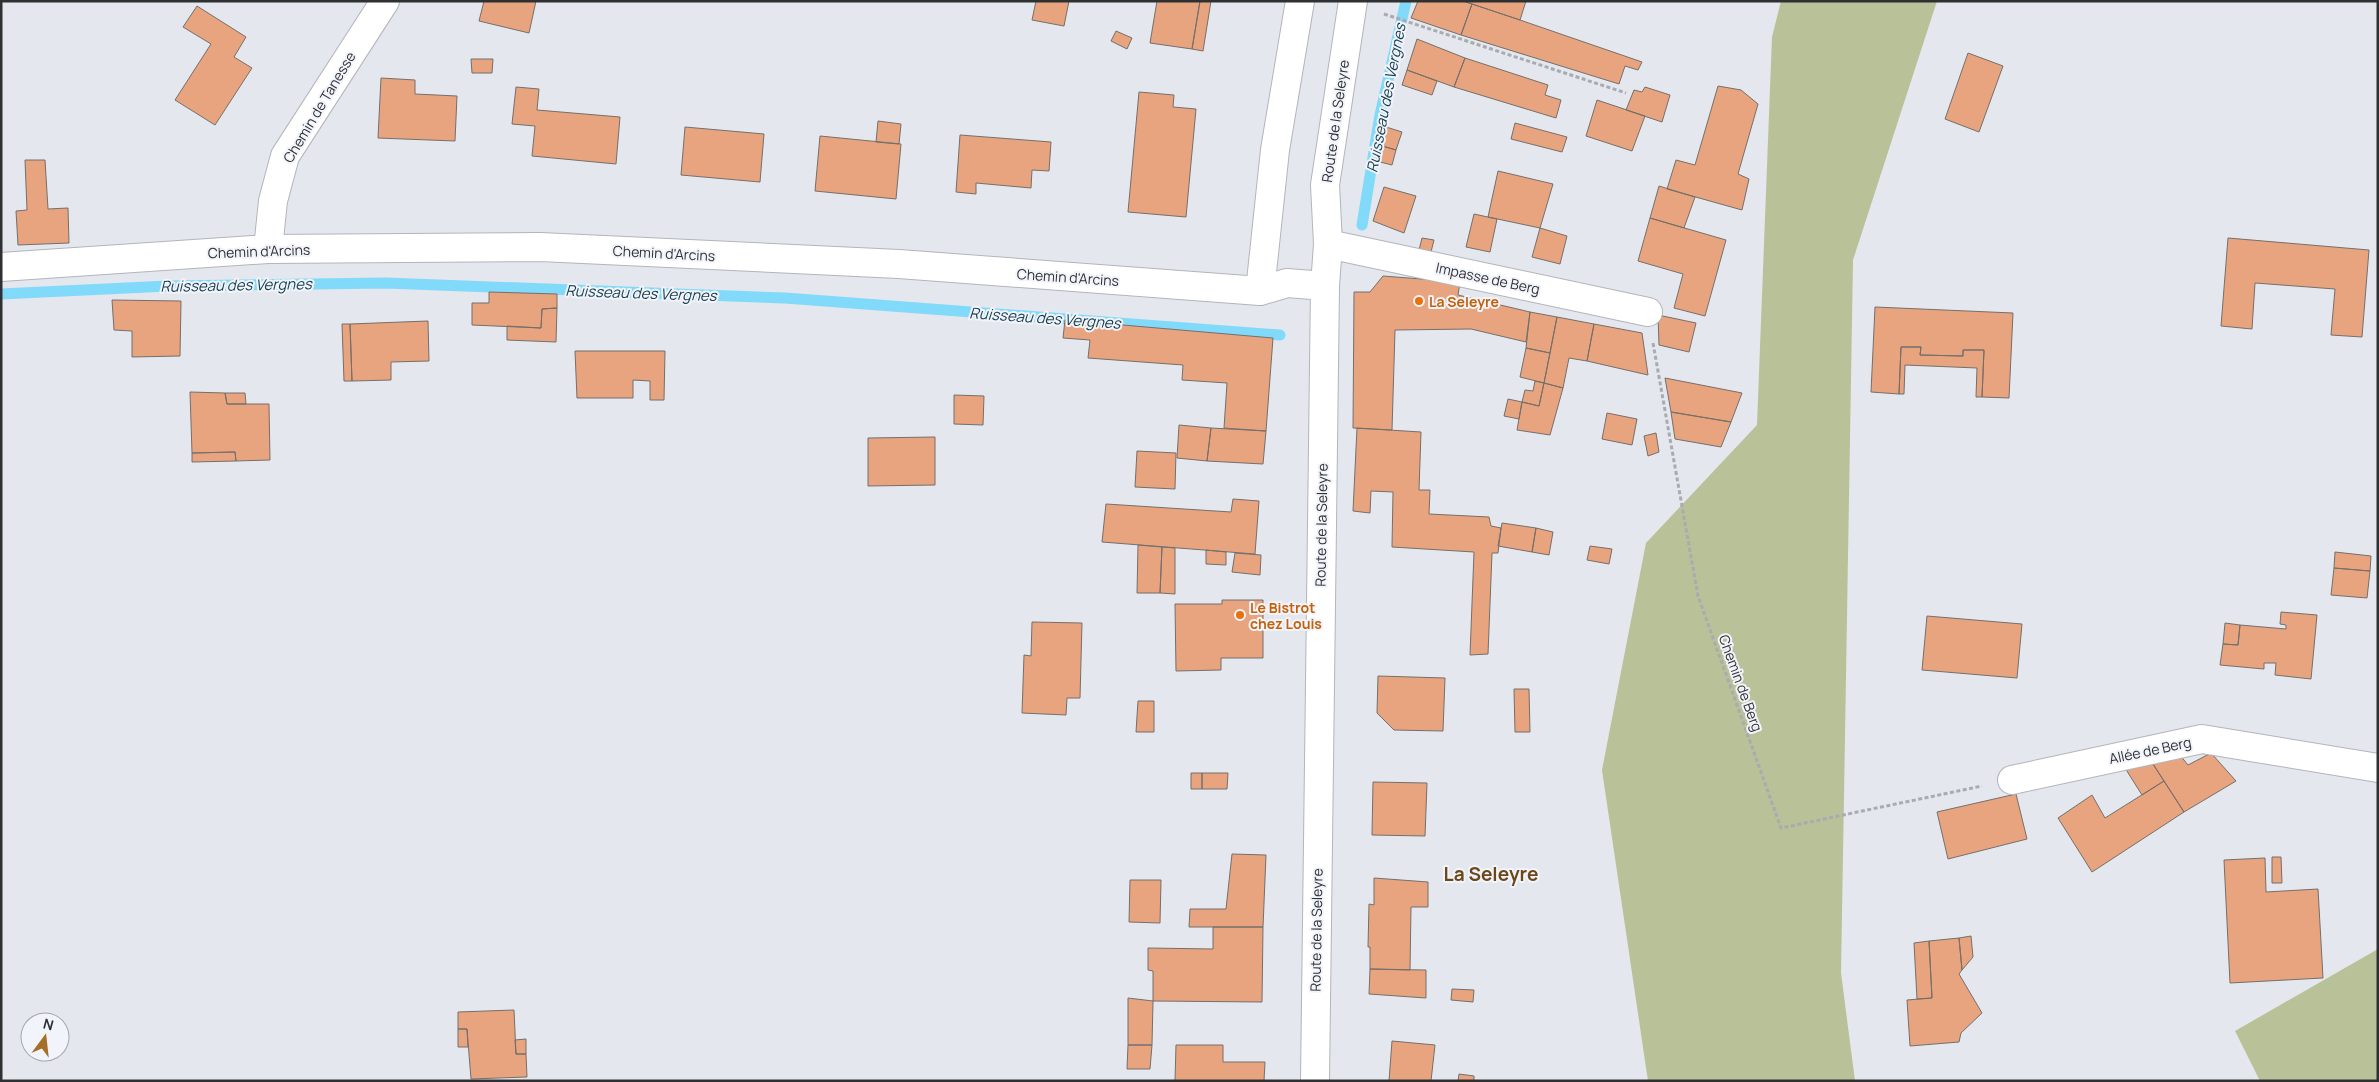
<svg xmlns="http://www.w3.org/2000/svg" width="2379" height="1082" viewBox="0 0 2379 1082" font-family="Manrope,sans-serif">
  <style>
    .green { fill: #b8c198 }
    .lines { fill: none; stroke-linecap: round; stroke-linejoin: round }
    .stream { stroke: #82dafa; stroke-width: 11 }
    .building { fill: #e7a47e; stroke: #756f6c }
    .minor-casing { stroke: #b2b5bb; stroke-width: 30 }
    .path { stroke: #a8abaf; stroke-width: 3; stroke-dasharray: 4 2.5; stroke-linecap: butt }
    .minor { stroke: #fff; stroke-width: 28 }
    .food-dot { fill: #e8710a; stroke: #f2f4fb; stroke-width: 2 }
    .labels { text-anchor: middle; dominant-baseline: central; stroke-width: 4; stroke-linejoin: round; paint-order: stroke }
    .street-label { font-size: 14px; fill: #2f3032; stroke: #f2f4fb }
    .food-label { font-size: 14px; font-weight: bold; fill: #c56008; stroke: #f2f4fb; text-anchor: start }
    .water-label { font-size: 15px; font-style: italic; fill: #153d4b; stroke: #f2f4fb }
    .district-label { font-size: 19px; font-weight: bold; fill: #6c4717; stroke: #f2f4fb }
  </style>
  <rect width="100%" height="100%" fill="#e4e7ed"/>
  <path class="green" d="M1781,1H1937L1853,260L1841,973L1855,1081H1648L1602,770L1646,543L1757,425L1772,37Z
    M2378,949V1081H2260L2235,1031Z"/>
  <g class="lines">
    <path class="stream" d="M1362,225L1380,115L1406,1
      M1,294L168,286L386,283L785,298L1280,335"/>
  </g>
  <path class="building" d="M484,1H536L529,33L479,21Z
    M1036,1H1069L1064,26L1032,20Z
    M1157,1H1200L1192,49L1150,43Z
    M1200,1H1211L1203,51L1192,49Z
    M1418,1H1463L1472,4L1461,35L1411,18Z
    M1463,1H1526L1520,20Z
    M1472,4L1520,20L1642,62L1638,70L1625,66L1619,84L1461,35Z
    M197,6L246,37L234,57L252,68L215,125L175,100L211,44L183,27Z
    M1116,31L1132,38L1127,49L1111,41Z
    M1417,39L1465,58L1454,87L1407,70Z
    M1968,53L2003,66L1979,132L1945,119Z
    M1465,58L1548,85L1545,95L1561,100L1556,118L1454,87Z
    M471,59H493L492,73H472Z
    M1407,70L1437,81L1432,95L1402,85Z
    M381,78L415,80V94L457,96L455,141L378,138Z
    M1718,86L1741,90L1758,104L1738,174L1749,179L1742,210L1667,189L1676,160L1695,165Z
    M516,87L539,89L537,110L620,117L616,164L532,156L535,126L512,124Z
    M1645,87L1670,95L1662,122L1626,110L1634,90L1642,92Z
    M1139,92L1174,95L1173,107L1196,109L1186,217L1128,212Z
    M1597,100L1645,116L1632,151L1586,136Z
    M878,121L901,124L899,144L876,142Z
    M1515,123L1567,137L1562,152L1511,139Z
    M1383,126L1402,132L1396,150L1379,145Z
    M685,127L764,134L760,182L681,175Z
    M960,135L1051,142L1049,171L1032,170L1031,188L976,183V194L956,192Z
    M820,136L901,144L896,199L815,191Z
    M1379,145L1396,150L1392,165L1376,161Z
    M25,160H45L48,209L68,208L69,243L18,245L16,211L27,210Z
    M1498,171L1553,184L1540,228L1488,217Z
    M1659,186L1695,197L1684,228L1650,218Z
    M1384,187L1416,196L1404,233L1373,221Z
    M1474,214L1497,219L1490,252L1466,247Z
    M1650,218L1726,240L1705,316L1674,308L1683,274L1638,261Z
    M1540,228L1567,236L1560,264L1532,257Z
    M1422,238L1434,240L1431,252L1419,250Z
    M2228,238L2369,250L2362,337L2331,335L2335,289L2255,283L2252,329L2221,326Z
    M1383,276L1460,282L1458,295L1530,312L1526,342L1471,329L1395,330L1392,430L1353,428L1354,292H1370Z
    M489,292L557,294V308L542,309L541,328L472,325V303H489Z
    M112,300L181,301L180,356L132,357V331L114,330Z
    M1875,307L2013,313L2009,398L1982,397L1984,350H1963V356L1920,355L1921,347H1901L1899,394L1871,392Z
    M557,308L556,342L507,340V326L541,328L542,309Z
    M1530,312L1557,317L1550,353L1526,348Z
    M1658,315L1696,323L1689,352L1659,345Z
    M1557,317L1594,324L1587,361L1569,358L1563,388L1544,383Z
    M1065,320L1273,338L1266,431L1224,428L1227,383L1182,380L1183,365L1088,358L1090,340L1063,338Z
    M428,321L429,361L391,362V380L352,381L350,324Z
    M342,324H350L352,381H344Z
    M1594,324L1642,333L1648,375L1587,361Z
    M1901,347H1921L1920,355L1963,356V350H1984L1982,397H1976L1977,368L1905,365L1904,394H1899Z
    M1526,348L1550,353L1544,383L1520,377Z
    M575,351H665L664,400H650V381L633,380V398H577Z
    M1665,378L1742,393L1731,422L1671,412Z
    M1535,381L1544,383L1539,406L1522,402L1525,390L1533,391Z
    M1544,383L1563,388L1550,435L1517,430L1522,402L1539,406Z
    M190,392L225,393L227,404H269L270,460L236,461L235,452L192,453Z
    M225,393H245L246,404H227Z
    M954,395L984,396L983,425L954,424Z
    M1508,399L1522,402L1519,419L1504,416Z
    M1671,412L1731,422L1721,447L1675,439Z
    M1607,413L1637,419L1632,445L1602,439Z
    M1179,425L1211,428L1207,461L1177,458Z
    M1211,428L1266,431L1263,464L1207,461Z
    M1357,428L1421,432L1419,490H1430L1429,514L1489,517L1491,526L1501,528L1498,553H1492L1488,654L1470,655L1474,552L1392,547L1393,492L1371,491L1370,513L1353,511Z
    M1656,433L1659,452L1648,456L1644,436Z
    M935,437V485L868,486V438Z
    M1137,451L1176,453L1175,489L1135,487Z
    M235,452L236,461L192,462V453Z
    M1233,499L1259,501L1255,554L1102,542L1106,504L1231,512Z
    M1502,523L1536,528L1532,552L1498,546Z
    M1536,528L1553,532L1549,555L1532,552Z
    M1138,545L1162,547L1160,593H1137Z
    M1590,546L1612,549L1609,564L1587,560Z
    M1162,547L1175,548V594L1160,593Z
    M1206,550L1226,552V565L1206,564Z
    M2335,552L2371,556L2370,571L2334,568Z
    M1235,553L1261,555L1260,575L1232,572Z
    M2334,568L2370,571L2367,598L2331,595Z
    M1222,600H1263V658H1221V670L1176,671L1175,604H1222Z
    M2281,612L2317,615L2311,679L2275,675L2276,663H2264V669L2220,665L2223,644L2238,645L2240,625L2286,629V625L2280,624Z
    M1927,616L2022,624L2017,678L1922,670Z
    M1032,622L1082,623L1080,698H1067L1066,715L1022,713L1024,655L1031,656Z
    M2225,623L2240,625L2238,645L2223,644Z
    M1378,676L1445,678L1443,731L1394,730L1377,713Z
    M1514,689H1529L1530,732H1515Z
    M1138,701H1154V732H1136Z
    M2211,753L2236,781L2184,812L2151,761L2179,754L2188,765Z
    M2151,761L2164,781L2142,795L2125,768Z
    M1191,773H1202V789H1191Z
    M1202,773H1228L1227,789H1202Z
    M2164,781L2184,812L2092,872L2058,818L2092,795L2105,818Z
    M1373,782L1427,783L1425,836L1372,835Z
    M2016,794L2027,839L1948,859L1937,812Z
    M1232,854L1266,855L1263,927H1189L1190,909H1226Z
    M2272,857H2281L2282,883H2272Z
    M2265,858L2266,892L2318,889L2323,978L2230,983L2224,860Z
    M1374,878L1428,882V907H1411L1410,970L1370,969V947H1368L1369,904L1374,905Z
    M1130,880H1161L1160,923L1129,922Z
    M1213,927H1263L1262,1002L1153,1001V971L1148,970V948L1213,949Z
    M1971,936L1973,957L1962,970L1959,938Z
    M1959,938L1962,970L1959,974L1982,1013L1961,1033L1959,1042L1910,1046L1907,1000L1932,998L1929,941Z
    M1929,941L1932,998L1917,999L1914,943Z
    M1370,969L1426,970V998L1369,994Z
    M1452,989L1474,990L1473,1002L1451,1000Z
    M1128,998L1153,1001L1152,1045H1128Z
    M514,1010L516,1054H526L527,1077L471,1079L467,1029H458V1012Z
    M458,1029H467L468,1047H458Z
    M526,1039V1054H516L515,1040Z
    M1392,1041L1435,1045L1431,1081H1389Z
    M1128,1045H1152L1150,1069H1127Z
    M1176,1045H1223V1062H1265L1264,1081H1175Z
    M1459,1074L1474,1076V1081H1458Z"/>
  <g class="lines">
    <g class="minor-casing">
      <path id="minor" d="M1328,244L1648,312
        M268,249L273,201L285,156L385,1
        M1,267L268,249L540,247L899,264L1260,291L1287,283L1325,286
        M1260,291L1275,150L1300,1
        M2012,780L2202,739L2378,768
        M1315,1081L1325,286L1328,244L1325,185L1353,1"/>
    </g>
    <path class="path" d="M1384,14L1626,93
      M1653,343L1698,596L1781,828L1982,786"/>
    <use href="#minor" class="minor"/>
  </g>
  <g class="food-dot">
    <circle cx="1419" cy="301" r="5"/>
    <circle cx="1240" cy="615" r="5"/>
  </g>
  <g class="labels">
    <g class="street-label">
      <text transform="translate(319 107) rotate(-59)">Chemin de Tanesse</text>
      <text transform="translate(1335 121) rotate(-82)">Route de la Seleyre</text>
      <text transform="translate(259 251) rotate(-2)">Chemin d'Arcins</text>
      <text transform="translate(664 253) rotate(3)">Chemin d'Arcins</text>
      <text transform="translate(1068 277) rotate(4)">Chemin d'Arcins</text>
      <text transform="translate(1488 278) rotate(12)">Impasse de Berg</text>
      <text transform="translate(1321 525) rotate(-89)">Route de la Seleyre</text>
      <text transform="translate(1741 683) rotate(70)">Chemin de Berg</text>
      <text transform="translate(2150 750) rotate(-12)">Allée de Berg</text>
      <text transform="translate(1316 930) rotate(-89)">Route de la Seleyre</text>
    </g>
    <g class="food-label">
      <text x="1429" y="301">La Seleyre</text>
      <text x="1250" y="607">Le Bistrot<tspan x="1250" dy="16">chez Louis</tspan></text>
    </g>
    <g class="water-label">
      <text transform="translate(1386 98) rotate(-79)">Ruisseau des Vergnes</text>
      <text transform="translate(236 285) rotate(-1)">Ruisseau des Vergnes</text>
      <text transform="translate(641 293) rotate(2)">Ruisseau des Vergnes</text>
      <text transform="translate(1045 318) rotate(4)">Ruisseau des Vergnes</text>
    </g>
    <g class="district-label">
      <text x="1491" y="874">La Seleyre</text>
    </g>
  </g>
  <rect width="2379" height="1082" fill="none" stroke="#2f3032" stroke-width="5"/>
  <g transform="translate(45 1037) rotate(15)"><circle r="24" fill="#f2f4fb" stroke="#a4a6ab"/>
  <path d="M0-4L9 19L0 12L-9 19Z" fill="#a56f2a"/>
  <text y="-8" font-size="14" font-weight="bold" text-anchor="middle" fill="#2f3032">N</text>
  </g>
</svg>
